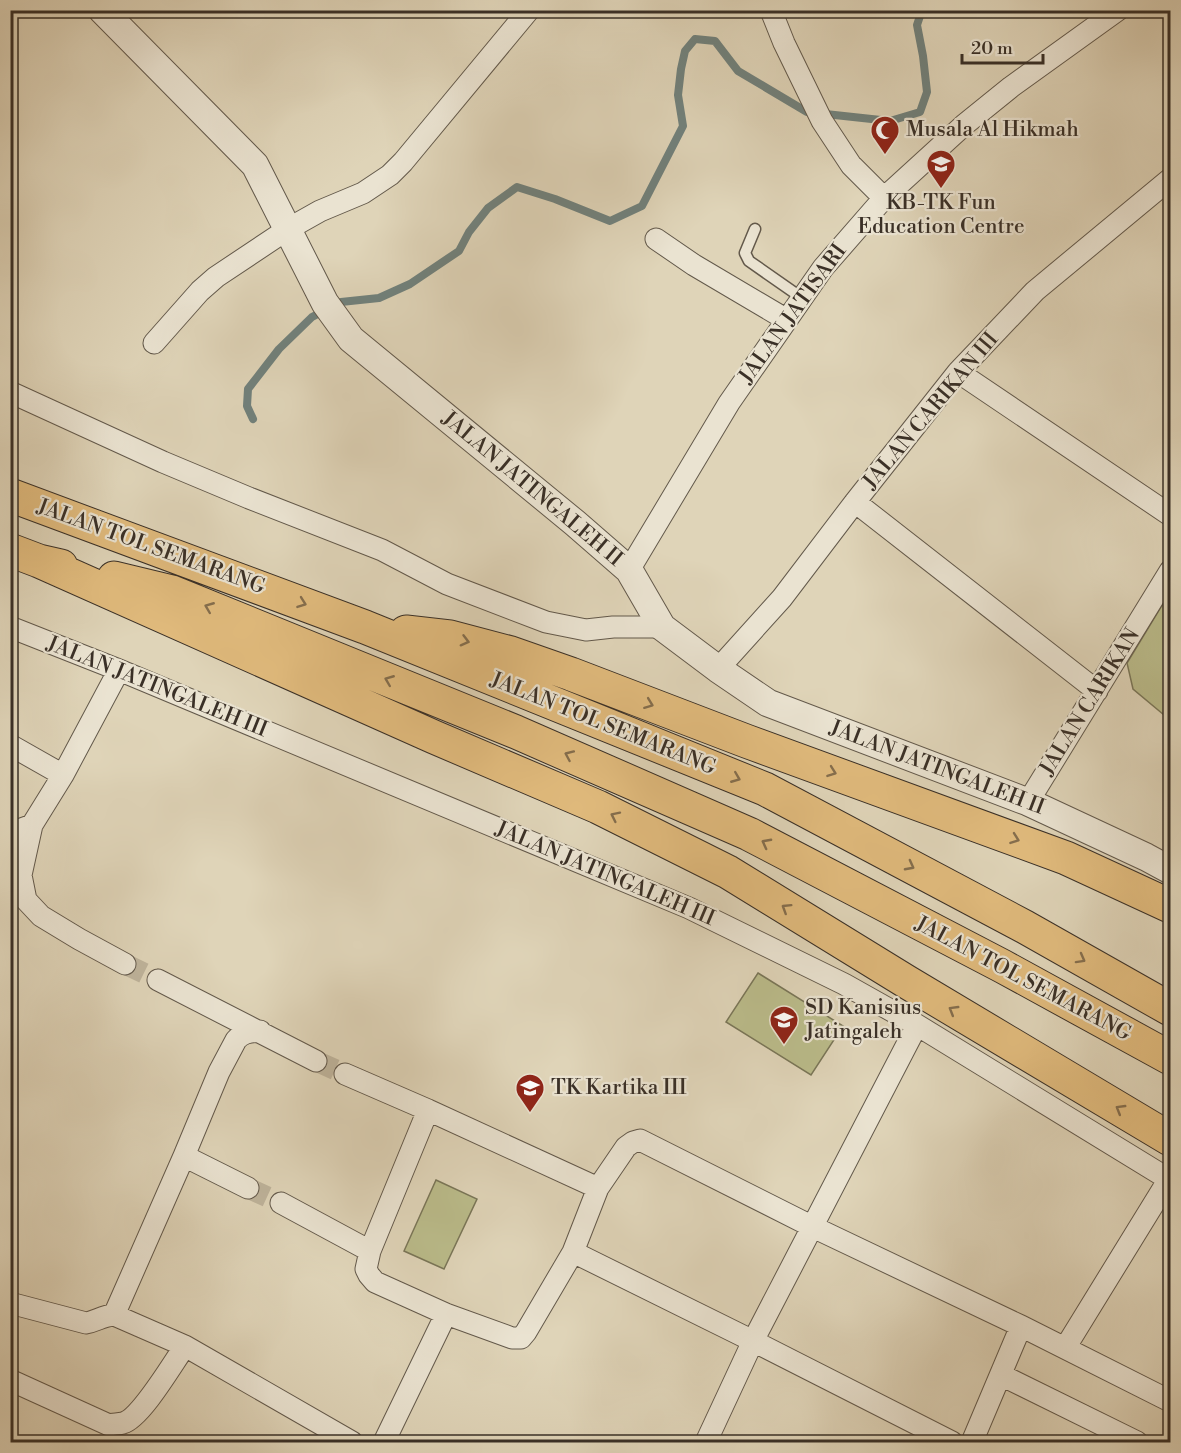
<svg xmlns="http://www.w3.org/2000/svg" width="1181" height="1453" viewBox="0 0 1181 1453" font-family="'Libre Bodoni',serif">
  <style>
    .green { fill: #babb8a; stroke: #7a7658; stroke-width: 1.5 }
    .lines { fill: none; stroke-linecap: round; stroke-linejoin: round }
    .stream { stroke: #71817c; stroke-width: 8 }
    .minor-tunnel { stroke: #beb39b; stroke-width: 21; stroke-dasharray: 21 10; stroke-linecap: butt }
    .service-casing { stroke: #63594b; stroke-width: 13 }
    .minor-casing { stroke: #63594b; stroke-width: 23 }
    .tertiary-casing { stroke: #63594b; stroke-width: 29 }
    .motorway-casing { stroke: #3a3027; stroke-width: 35 }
    .service { stroke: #eae3d1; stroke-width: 10 }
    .minor { stroke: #eae3d1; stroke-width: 21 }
    .tertiary { stroke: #eae3d1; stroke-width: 27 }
    .motorway { stroke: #e0ba7c; stroke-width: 33 }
    .oneway { stroke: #856e4d }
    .labels { text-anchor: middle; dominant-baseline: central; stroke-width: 4.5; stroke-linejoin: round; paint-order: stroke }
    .poi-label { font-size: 21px; fill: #3a3027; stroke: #eae3d1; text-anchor: start }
    .street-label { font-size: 21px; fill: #3a3027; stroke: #eae3d1 }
  </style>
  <rect width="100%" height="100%" fill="#dfd4b8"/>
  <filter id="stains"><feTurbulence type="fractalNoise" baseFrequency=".00333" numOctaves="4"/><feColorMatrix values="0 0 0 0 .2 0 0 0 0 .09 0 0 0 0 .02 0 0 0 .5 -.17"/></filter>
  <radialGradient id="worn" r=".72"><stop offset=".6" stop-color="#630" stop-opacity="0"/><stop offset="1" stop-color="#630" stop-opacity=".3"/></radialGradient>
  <path class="green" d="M1170,592V720L1133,689L1127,663Z
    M758,973L843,1026L811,1075L726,1022Z
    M436,1180L477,1199L444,1269L404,1251Z"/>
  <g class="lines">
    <path class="stream" d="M253,419L247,406L248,389L279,349L312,317L341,302L379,298L410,284L459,251L469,232L488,208L517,187L555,199L610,221L642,206L683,126L678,95L681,69L685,51L695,39L715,41L738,71L807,112L890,121L920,112L927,92L923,56L917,25L922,10"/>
    <path class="minor-tunnel" d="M125,964L158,980
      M316,1061L345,1074
      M248,1188L281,1203"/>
    <g class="service-casing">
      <path id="service" d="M755,229L745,253L749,261L802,298"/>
    </g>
    <g class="minor-casing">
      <path id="minor" d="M770,10L772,13L784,43L822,121L851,165L884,198
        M656,239L694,265L787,320
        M154,343L200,291L216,277L288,229L320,211L363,193L390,175L403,162L529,10
        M958,372L1170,515
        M10,392L163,462L249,498L382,550L447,584L546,622L586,630L613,627H662
        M855,502L1097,691
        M629,570L729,403L823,268L884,198L964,125L1011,87L1118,10
        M10,627L119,670L689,908L844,984L917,1025L1170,1180
        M718,669L782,598L855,502L958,372L1035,291L1170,179
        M10,745L63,775
        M1028,802L1170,571
        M32,825L21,875L26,900L41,916L79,939L125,964
        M10,833L32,825L63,775L119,670
        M158,980L316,1061
        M345,1074L428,1110
        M428,1110L598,1188L573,1252L526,1332L521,1338H512L446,1314L375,1282L369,1275L366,1269L370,1251Z
        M184,1156L248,1188
        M598,1188L626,1147L633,1142L640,1140L813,1227L1021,1326L1170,1401
        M281,1203L370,1251
        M573,1252L753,1341L952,1442
        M10,1303L86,1323C97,1321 102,1316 114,1315L185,1346L352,1442
        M114,1315L184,1156L219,1072L236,1040C243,1032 250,1032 260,1031
        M1065,1348L1169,1179
        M1001,1375L1137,1442
        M10,1380L109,1425C113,1424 119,1424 123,1423C141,1418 173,1363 185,1346
        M384,1442L446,1314
        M706,1442L753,1341L917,1025
        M972,1442L1021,1326"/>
    </g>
    <g class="tertiary-casing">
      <path id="tertiary" d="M102,10L255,165L325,303L351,339L575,523L629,570L662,627L718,669L768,703L1028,802L1146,857L1170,870"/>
    </g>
    <g class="motorway-casing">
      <path id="motorway" d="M10,495L365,627L765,789L1025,927L1170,1009
        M10,550L39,561L61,566
        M39,561L434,737L598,807L728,872L907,982L1170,1139
        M114,578L172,592L516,732L749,834L1002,966L1170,1058
        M406,632L450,637L511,653L571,674L746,741L1066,858L1170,906"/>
    </g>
    <use href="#service" class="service"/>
    <use href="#minor" class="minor"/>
    <use href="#tertiary" class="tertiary"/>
    <use href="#motorway" class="motorway"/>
  </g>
  <defs><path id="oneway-chevron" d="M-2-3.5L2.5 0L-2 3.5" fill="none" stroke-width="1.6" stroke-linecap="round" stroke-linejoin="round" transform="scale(1.5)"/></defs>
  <g class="oneway">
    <use href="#oneway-chevron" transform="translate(302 603) rotate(20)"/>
    <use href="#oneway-chevron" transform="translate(209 607) rotate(-158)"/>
    <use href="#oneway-chevron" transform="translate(465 641) rotate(15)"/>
    <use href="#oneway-chevron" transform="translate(389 680) rotate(-158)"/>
    <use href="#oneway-chevron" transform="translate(649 704) rotate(21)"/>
    <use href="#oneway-chevron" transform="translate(569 755) rotate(-156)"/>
    <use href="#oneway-chevron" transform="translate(832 772) rotate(20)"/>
    <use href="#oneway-chevron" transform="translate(736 778) rotate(22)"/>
    <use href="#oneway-chevron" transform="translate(615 816) rotate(-154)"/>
    <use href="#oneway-chevron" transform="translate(1015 839) rotate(20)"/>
    <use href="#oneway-chevron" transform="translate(766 843) rotate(-152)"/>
    <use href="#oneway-chevron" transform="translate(910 866) rotate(28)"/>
    <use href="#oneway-chevron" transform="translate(786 908) rotate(-148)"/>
    <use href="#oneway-chevron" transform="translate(1081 959) rotate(29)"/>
    <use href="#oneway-chevron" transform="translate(953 1010) rotate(-149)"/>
    <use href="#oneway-chevron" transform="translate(1120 1109) rotate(-149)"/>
  </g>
  <defs>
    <g id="mosque-pin" transform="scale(1.5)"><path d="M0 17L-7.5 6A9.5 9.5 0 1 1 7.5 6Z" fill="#8f2418" stroke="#eae3d1"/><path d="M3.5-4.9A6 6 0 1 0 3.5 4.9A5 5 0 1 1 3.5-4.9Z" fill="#fff"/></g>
    <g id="school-pin" transform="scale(1.5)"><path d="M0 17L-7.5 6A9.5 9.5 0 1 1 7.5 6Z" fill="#8f2418" stroke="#eae3d1"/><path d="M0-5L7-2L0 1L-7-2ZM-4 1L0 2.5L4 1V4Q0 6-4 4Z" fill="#fff"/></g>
  </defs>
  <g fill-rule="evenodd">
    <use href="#mosque-pin" x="885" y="130"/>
    <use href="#school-pin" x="941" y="164"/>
    <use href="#school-pin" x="784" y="1020"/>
    <use href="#school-pin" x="530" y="1088"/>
  </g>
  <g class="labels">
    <g class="poi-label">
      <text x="906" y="130">Musala Al Hikmah</text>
      <text x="941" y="203" text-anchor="middle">KB-TK Fun<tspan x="941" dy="24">Education Centre</tspan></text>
      <text x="805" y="1008">SD Kanisius<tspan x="805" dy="24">Jatingaleh</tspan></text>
      <text x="551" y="1088">TK Kartika III</text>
    </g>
    <g class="street-label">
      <text transform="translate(793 314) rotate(-54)">JALAN JATISARI</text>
      <text transform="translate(931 411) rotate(-50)">JALAN CARIKAN III</text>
      <text transform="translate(532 489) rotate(40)">JALAN JATINGALEH II</text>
      <text transform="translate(151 547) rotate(20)">JALAN TOL SEMARANG</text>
      <text transform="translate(157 687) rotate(22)">JALAN JATINGALEH III</text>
      <text transform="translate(1090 702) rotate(-58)">JALAN CARIKAN</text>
      <text transform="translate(603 724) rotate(22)">JALAN TOL SEMARANG</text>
      <text transform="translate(937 768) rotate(21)">JALAN JATINGALEH II</text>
      <text transform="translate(605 874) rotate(23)">JALAN JATINGALEH III</text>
      <text transform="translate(1023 979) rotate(28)">JALAN TOL SEMARANG</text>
    </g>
  </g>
  <rect width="1181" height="1453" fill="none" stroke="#dfd4b8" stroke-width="36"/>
  <rect x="12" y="12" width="1157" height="1429" fill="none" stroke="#3a3027" stroke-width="3"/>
  <rect x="18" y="18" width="1145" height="1417" fill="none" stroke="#3a3027" stroke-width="1.5"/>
  <path d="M962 54v9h81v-9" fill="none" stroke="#3a3027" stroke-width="3"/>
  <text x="971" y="54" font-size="18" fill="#3a3027" stroke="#eae3d1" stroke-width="4.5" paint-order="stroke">20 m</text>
  <rect width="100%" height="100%" filter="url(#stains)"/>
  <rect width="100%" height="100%" fill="url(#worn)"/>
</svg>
